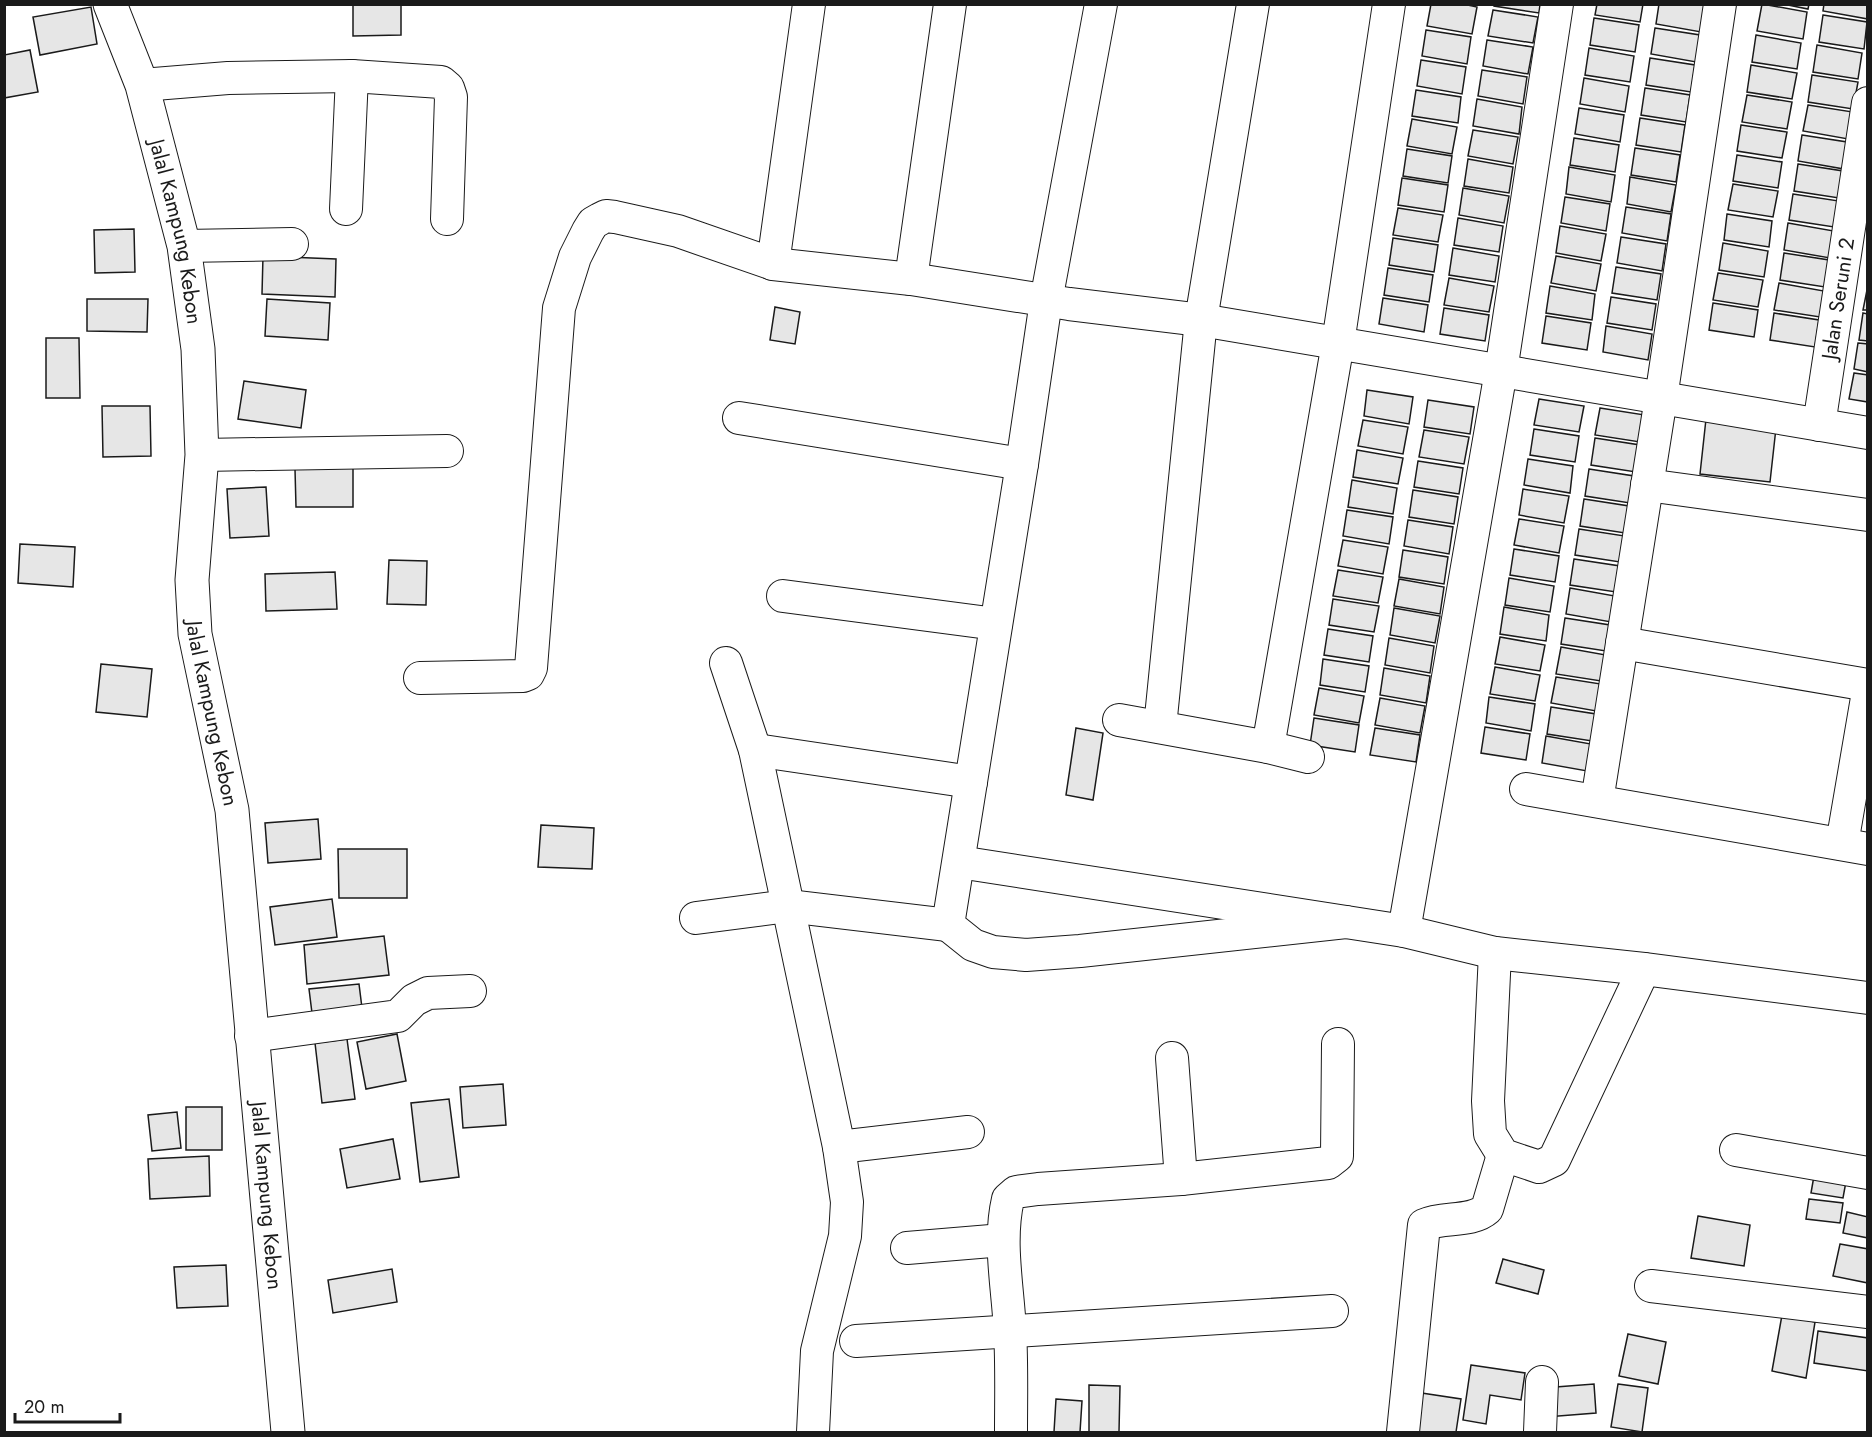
<svg xmlns="http://www.w3.org/2000/svg" width="1872" height="1437" viewBox="0 0 1872 1437" font-family="Jost,sans-serif">
  <style>
    .building { fill: #e6e6e6; stroke: #1a1a1a; stroke-width: 1.5 }
    .lines { fill: none; stroke-linecap: round; stroke-linejoin: round }
    .minor-casing { stroke: #1a1a1a; stroke-width: 34 }
    .tertiary-casing { stroke: #1a1a1a; stroke-width: 35 }
    .minor { stroke: #fff; stroke-width: 32 }
    .tertiary { stroke: #fff; stroke-width: 33 }
    .labels { text-anchor: middle; dominant-baseline: central; stroke-width: 4.5; stroke-linejoin: round; paint-order: stroke }
    .street-label { font-size: 21px; fill: #1a1a1a; stroke: #fff }
  </style>
  <rect width="100%" height="100%" fill="#fff"/>
  <path class="building" d="M353,4H401V35L353,36Z
    M1431,4H1463L1477,7L1472,34L1427,26Z
    M1494,4H1540L1539,13L1494,6Z
    M1597,4H1643L1640,22L1595,15Z
    M1659,4L1705,5L1701,32L1656,24Z
    M1762,4L1807,12L1803,39L1757,31Z
    M1783,4H1809L1808,9Z
    M1824,4H1868V19L1823,11Z
    M91,7L97,44L40,55L33,17Z
    M1493,10L1538,17L1533,43L1488,36Z
    M1823,15L1867,22L1864,49L1819,42Z
    M1594,18L1639,25L1635,52L1590,45Z
    M1655,28L1700,35L1696,62L1651,54Z
    M1426,30L1471,37L1467,64L1422,56Z
    M1756,35L1801,43L1797,69L1752,62Z
    M1487,40L1533,47L1528,74L1483,66Z
    M1817,45L1862,53L1858,79L1813,72Z
    M1589,48L1634,56L1630,82L1585,75Z
    M30,50L38,92L4,98V55Z
    M1650,58L1695,65L1691,92L1646,85Z
    M1421,60L1466,67L1462,94L1417,86Z
    M1751,65L1797,73L1792,99L1747,92Z
    M1482,70L1527,77L1523,104L1478,96Z
    M1812,75L1858,82L1853,109L1808,102Z
    M1584,78L1629,86L1625,112L1580,104Z
    M1645,88L1690,95L1686,122L1641,115Z
    M1416,90L1461,97L1458,123L1412,116Z
    M1747,95L1792,102L1787,129L1742,122Z
    M1477,99L1522,107L1519,134L1473,126Z
    M1808,105L1853,112L1848,139L1803,131Z
    M1579,108L1624,115L1620,142L1575,134Z
    M1640,118L1685,125L1681,152L1636,145Z
    M1412,119L1457,127L1452,154L1407,146Z
    M1741,125L1787,132L1782,158L1737,151Z
    M1473,130L1518,137L1513,164L1468,156Z
    M1802,135L1847,142L1844,169L1798,161Z
    M1574,138L1619,145L1615,172L1570,165Z
    M1635,148L1680,155L1676,182L1631,175Z
    M1407,149L1452,156L1448,183L1403,176Z
    M1737,155L1782,162L1778,188L1733,181Z
    M1468,159L1513,167L1509,193L1464,186Z
    M1798,164L1843,171L1839,198L1794,191Z
    M1569,167L1615,175L1611,202L1566,194Z
    M1630,177L1676,185L1671,212L1627,204Z
    M1402,178L1448,185L1444,212L1398,205Z
    M1733,184L1778,191L1773,217L1728,210Z
    M1463,188L1509,196L1504,223L1459,215Z
    M1793,194L1839,201L1834,227L1789,220Z
    M1565,197L1610,204L1606,231L1561,223Z
    M1626,207L1671,214L1667,241L1622,233Z
    M1398,208L1443,215L1438,242L1393,235Z
    M1727,214L1772,221L1769,247L1724,240Z
    M1458,218L1503,226L1499,252L1454,245Z
    M1788,223L1834,231L1830,258L1784,250Z
    M1560,226L1606,234L1601,261L1556,253Z
    M134,229L135,272L95,273L94,230Z
    M1621,237L1666,244L1662,271L1617,263Z
    M1393,238L1438,245L1434,272L1389,265Z
    M1723,243L1768,251L1764,277L1719,270Z
    M1453,248L1499,256L1495,282L1449,275Z
    M1784,253L1829,260L1825,287L1780,280Z
    M263,256L336,259L335,297L262,294Z
    M1556,256L1601,264L1596,291L1551,283Z
    M1616,267L1661,274L1657,300L1612,293Z
    M1388,268L1433,275L1429,302L1384,295Z
    M1718,273L1763,280L1758,307L1713,300Z
    M1449,278L1494,286L1489,312L1444,305Z
    M1779,283L1824,291L1820,317L1774,310Z
    M1868,285V310H1863Z
    M1550,286L1595,294L1592,320L1546,313Z
    M1611,297L1656,304L1652,330L1607,323Z
    M1383,298L1428,305L1424,332L1379,324Z
    M87,299H148L147,332L87,331Z
    M267,299L330,303L328,340L265,336Z
    M1713,303L1758,310L1754,337L1709,330Z
    M775,307L800,312L795,344L770,340Z
    M1444,308L1489,315L1485,341L1440,334Z
    M1774,313L1819,320L1815,347L1770,340Z
    M1863,313L1868,314V341L1859,340Z
    M1546,316L1591,323L1587,350L1542,343Z
    M1606,326L1652,334L1648,360L1603,352Z
    M46,338H79L80,398H46Z
    M1858,343L1868,344V372L1854,369Z
    M1854,373L1868,375V402L1849,399Z
    M244,381L306,390L301,428L238,419Z
    M1367,390L1413,397L1409,424L1364,416Z
    M1539,399L1584,406L1579,432L1534,425Z
    M1428,400L1474,407L1470,434L1424,427Z
    M102,406H150L151,456L103,457Z
    M1600,408L1645,415L1640,442L1595,435Z
    M1706,419L1776,428L1770,482L1700,474Z
    M1363,420L1408,427L1403,454L1358,446Z
    M1534,429L1579,436L1575,462L1530,455Z
    M1424,430L1469,437L1464,464L1419,457Z
    M1595,438L1640,445L1636,472L1591,465Z
    M1357,450L1403,458L1398,484L1353,477Z
    M1528,459L1573,466L1570,493L1524,485Z
    M1418,461L1463,468L1459,494L1414,487Z
    M353,468V507H296L295,469Z
    M1589,469L1634,476L1630,503L1585,496Z
    M1352,480L1397,488L1393,514L1348,507Z
    M266,487L269,536L230,538L227,489Z
    M1523,489L1569,496L1564,523L1519,515Z
    M1413,490L1458,497L1454,524L1409,517Z
    M1584,499L1629,506L1625,533L1580,526Z
    M1347,510L1393,517L1389,544L1343,536Z
    M1519,519L1564,526L1559,553L1514,545Z
    M1408,520L1453,527L1449,554L1404,546Z
    M1579,529L1625,536L1620,562L1575,555Z
    M1343,540L1388,547L1383,574L1338,566Z
    M20,544L75,547L73,587L18,583Z
    M1514,549L1559,556L1555,582L1510,575Z
    M1403,550L1448,557L1444,584L1399,577Z
    M1574,559L1620,566L1616,592L1570,585Z
    M389,560L427,561L426,605L387,604Z
    M1338,570L1383,577L1378,603L1333,596Z
    M335,572L337,609L266,611L265,574Z
    M1509,578L1554,586L1550,612L1505,605Z
    M1399,579L1444,587L1440,614L1394,606Z
    M1570,588L1615,596L1611,622L1566,614Z
    M1333,599L1379,606L1374,632L1329,625Z
    M1504,607L1549,615L1546,641L1500,634Z
    M1394,608L1440,616L1435,643L1390,635Z
    M1565,618L1610,625L1606,651L1561,644Z
    M1328,629L1373,636L1369,662L1324,655Z
    M1500,637L1545,645L1540,671L1495,664Z
    M1389,638L1434,646L1430,673L1385,665Z
    M1561,647L1606,655L1601,681L1556,674Z
    M1323,659L1369,666L1365,692L1320,685Z
    M101,664L152,669L147,717L96,712Z
    M1495,667L1540,675L1535,701L1490,694Z
    M1384,668L1430,676L1426,703L1380,695Z
    M1556,677L1601,684L1596,711L1551,703Z
    M1319,688L1364,696L1359,723L1314,715Z
    M1489,697L1535,704L1531,731L1486,723Z
    M1380,698L1425,706L1420,733L1375,725Z
    M1551,707L1596,714L1592,741L1547,734Z
    M1314,718L1359,725L1355,752L1310,745Z
    M1485,727L1530,734L1526,760L1481,753Z
    M1076,728L1103,733L1093,800L1066,795Z
    M1375,728L1420,735L1416,762L1370,755Z
    M1546,736L1591,744L1587,771L1542,763Z
    M318,819L321,859L268,863L265,823Z
    M541,825L594,828L592,869L538,867Z
    M338,849H407V898H339Z
    M332,899L337,937L275,945L270,907Z
    M384,936L389,975L307,984L304,945Z
    M359,984L363,1016L313,1021L309,989Z
    M397,1034L406,1081L366,1089L357,1042Z
    M347,1039L355,1099L322,1103L315,1043Z
    M503,1084L506,1125L463,1128L460,1087Z
    M449,1099L459,1177L420,1182L411,1103Z
    M186,1107H222V1150H186Z
    M177,1112L181,1148L152,1151L148,1115Z
    M393,1139L400,1179L347,1188L340,1149Z
    M209,1156L210,1196L150,1199L148,1159Z
    M1815,1170L1847,1176L1843,1198L1811,1193Z
    M1809,1199L1843,1203L1840,1223L1806,1219Z
    M1847,1212L1868,1217V1238L1843,1233Z
    M1698,1216L1750,1225L1744,1266L1691,1258Z
    M1840,1244L1868,1249V1283L1833,1276Z
    M1503,1259L1544,1270L1538,1294L1496,1283Z
    M226,1265L228,1306L177,1308L174,1267Z
    M392,1269L397,1302L333,1313L328,1280Z
    M1782,1315L1815,1322L1806,1378L1772,1371Z
    M1818,1331L1868,1338V1371L1814,1363Z
    M1628,1334L1666,1342L1658,1384L1619,1376Z
    M1471,1365L1525,1373L1521,1400L1490,1395L1486,1424L1463,1420Z
    M1594,1384L1596,1413L1546,1417L1543,1388Z
    M1618,1384L1648,1388L1642,1432L1611,1427Z
    M1089,1385L1120,1386L1119,1432H1089Z
    M1415,1392L1461,1399L1456,1432H1409Z
    M1056,1399L1082,1401L1080,1432H1054Z"/>
  <g class="lines">
    <g class="minor-casing">
      <g id="minor">
        <path d="M1101,4L1046,301L1022,464L948,925L973,945L993,952L1026,955L1080,951L1346,922"/>
        <path d="M142,85L228,78L352,76L441,82L448,88L451,97L447,219"/>
        <path d="M346,209L352,76"/>
        <path d="M184,246L292,244"/>
        <path d="M773,264L809,4"/>
        <path d="M911,279L950,4"/>
        <path d="M739,418L1022,464"/>
        <path id="s1" d="M1819,425L1868,103"/>
        <path d="M202,455L447,451"/>
        <path d="M1647,485L1868,515"/>
        <path d="M783,596L996,624"/>
        <path d="M1622,643L1868,685"/>
        <path d="M726,663L755,750L839,1147L847,1202L845,1236L817,1351L813,1432"/>
        <path d="M420,678L523,676L528,674L531,668L559,308L575,257L588,231L593,223L600,219L606,216L615,217L678,231L773,264L911,279L1069,304L1201,320L1868,433"/>
        <path d="M1119,720L1268,747L1308,757"/>
        <path d="M1160,727L1201,320L1253,4"/>
        <path d="M1268,747L1338,343L1389,4"/>
        <path d="M755,750L971,782"/>
        <path d="M1526,789L1868,849"/>
        <path d="M1597,801L1661,398L1720,4"/>
        <path d="M1842,844L1868,692"/>
        <path d="M959,862L1404,931L1495,953L1644,969L1868,998"/>
        <path d="M696,918L788,906L948,925"/>
        <path d="M1404,931L1501,371L1557,4"/>
        <path d="M1495,953L1488,1101L1490,1134L1503,1155L1539,1167L1554,1160L1644,969"/>
        <path d="M251,1036L398,1016L414,1000L428,993L470,991"/>
        <path d="M1172,1058L1181,1179"/>
        <path d="M839,1147L968,1132"/>
        <path d="M1736,1150L1868,1173"/>
        <path d="M907,1248L1003,1240"/>
        <path d="M1651,1286L1868,1312"/>
        <path d="M856,1341L1332,1311"/>
        <path d="M1011,1432C1011,1399 1012,1365 1010,1331C1008,1288 998,1242 1008,1199L1016,1192L1038,1189L1181,1179L1328,1163L1337,1156L1338,1044"/>
        <path d="M1403,1432L1424,1225C1443,1216 1471,1223 1487,1209L1503,1155"/>
        <path d="M1540,1432L1542,1382"/>
      </g>
    </g>
    <g class="tertiary-casing">
      <g id="tertiary">
        <path id="s2" d="M110,4L142,85L184,246L198,349L202,455L192,580L195,634L232,810L288,1432"/>
      </g>
    </g>
    <use href="#minor" class="minor"/>
    <use href="#tertiary" class="tertiary"/>
  </g>
  <g class="labels">
    <g class="street-label">
      <text stroke="none"><textPath href="#s2" startOffset="238">Jalal Kampung Kebon</textPath></text>
      <text stroke="none"><textPath href="#s1" startOffset="128">Jalan Seruni 2</textPath></text>
      <text stroke="none"><textPath href="#s2" startOffset="724">Jalal Kampung Kebon</textPath></text>
      <text stroke="none"><textPath href="#s2" startOffset="1210">Jalal Kampung Kebon</textPath></text>
    </g>
  </g>
  <rect width="1872" height="1437" fill="none" stroke="#1a1a1a" stroke-width="12"/>
  <path d="M15 1413v9h105v-9" fill="none" stroke="#1a1a1a" stroke-width="3"/>
  <text x="24" y="1413" font-size="18" fill="#1a1a1a" stroke="#ffffff" stroke-width="4.5" paint-order="stroke">20 m</text>
</svg>
